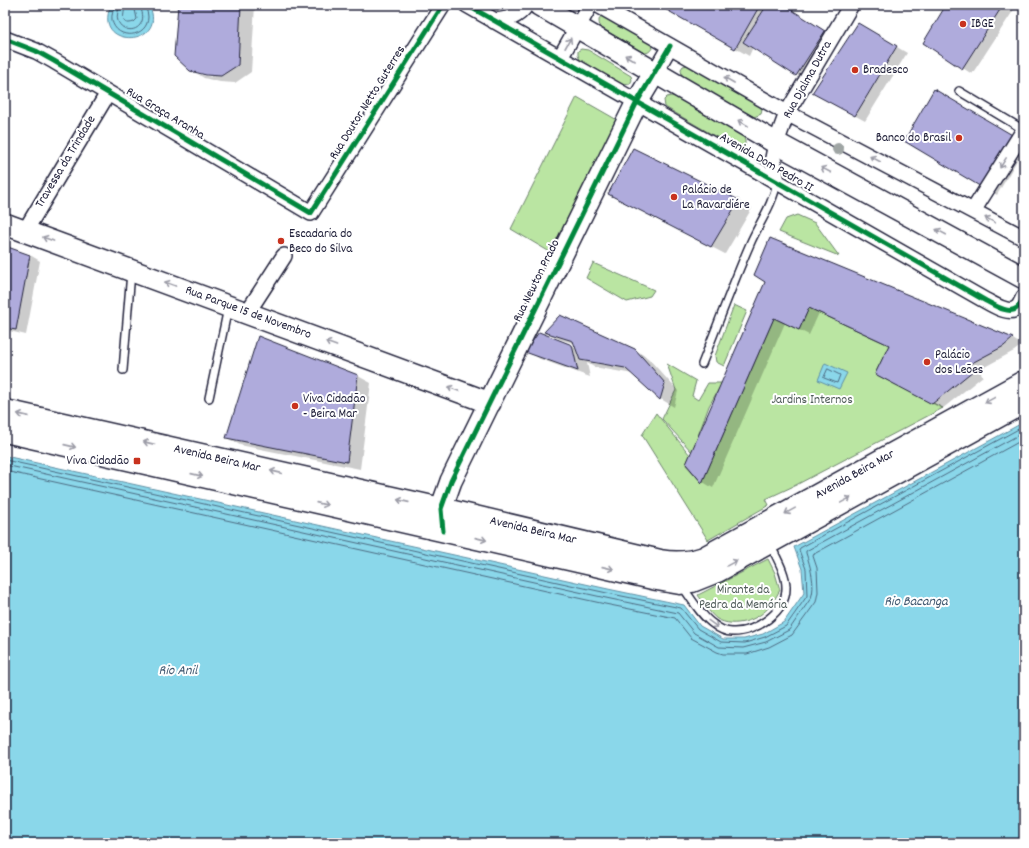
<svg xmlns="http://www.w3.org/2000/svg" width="1029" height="848" viewBox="0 0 1029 848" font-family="Dekko,sans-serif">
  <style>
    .green { fill: #bae5a2; stroke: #6e846e }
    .water { fill: #8ad7ea; stroke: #608fa4 }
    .shadow { fill: #0003; fill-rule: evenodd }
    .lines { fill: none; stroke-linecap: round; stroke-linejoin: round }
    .shore { stroke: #4c6a81; stroke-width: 1 }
    .building { fill: #afabdc; stroke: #22223b }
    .lane-casing { stroke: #22223b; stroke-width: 10 }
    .street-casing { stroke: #22223b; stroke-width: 18 }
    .secondary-casing { stroke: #22223b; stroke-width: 24 }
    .primary-casing { stroke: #22223b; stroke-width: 25 }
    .lane { stroke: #fff; stroke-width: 7 }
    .street { stroke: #fff; stroke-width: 15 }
    .secondary { stroke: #fff; stroke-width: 21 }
    .primary { stroke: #fff; stroke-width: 22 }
    .cycleway-casing { stroke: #fff; stroke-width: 8 }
    .cycleway { stroke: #00873e; stroke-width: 5 }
    .tree { fill: #9fa5a4 }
    .oneway { stroke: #9c9ca7 }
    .poi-dot { fill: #c8321e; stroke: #fff; stroke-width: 1.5 }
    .labels { text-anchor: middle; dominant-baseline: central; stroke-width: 4; stroke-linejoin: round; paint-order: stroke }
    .poi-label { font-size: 13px; fill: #22223b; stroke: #fff; text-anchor: start }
    .street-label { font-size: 13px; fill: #22223b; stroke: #fff }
    .park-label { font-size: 13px; fill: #505c5a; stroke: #fff }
    .water-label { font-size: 14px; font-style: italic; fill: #415870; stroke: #fff }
  </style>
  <rect width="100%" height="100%" fill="#fff"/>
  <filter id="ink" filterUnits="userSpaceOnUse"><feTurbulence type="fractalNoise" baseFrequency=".025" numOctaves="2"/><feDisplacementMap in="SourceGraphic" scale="8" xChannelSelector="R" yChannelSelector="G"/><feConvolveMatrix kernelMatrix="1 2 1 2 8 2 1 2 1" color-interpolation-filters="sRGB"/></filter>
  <g filter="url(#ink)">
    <path class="green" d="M601,16H605L652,43L653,47C650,51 649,53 644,53L600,27C599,22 598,20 601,16Z
      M581,49L588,50L631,76L632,80L630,84L623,85L580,60L578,55V51Z
      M688,65L760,106L762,110L761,114L754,117L682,76L681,69L683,66Z
      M671,96L675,97L744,137L745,141V146L737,149L665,107L664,100L667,97Z
      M577,97L619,121L555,255L511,229Z
      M797,215L815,223L839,256L779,232L786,219Z
      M593,263L654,290L650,296L627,302L586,278Z
      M734,305L747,311L724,366L716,362L715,356Z
      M809,308L889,345L875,374L943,408L796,485L766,499L769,505L708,540L642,435L656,413L690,455L686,465L702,483L774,318L799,330Z
      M667,364L696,381L692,396L698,400L708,383H722L709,406L692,452L662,419L676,390Z
      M768,559L775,573L780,590C777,595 774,601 770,606C759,620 734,629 717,619C710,614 703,602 698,595Z"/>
    <path class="water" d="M111,5H149C170,47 91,50 111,5Z
      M825,363L847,373L839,389L818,380Z
      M1024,422V843H5V456L608,589L684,605L700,626L723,639H744L763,634L784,622L804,593L802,569L794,547Z"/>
    <path class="shadow" d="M179,5H255L251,72L235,83L220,82L204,78L191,70ZM195,71L211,76V77L197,74Z
      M660,5H783L834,37L807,81L753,47L749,56Z
      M947,5H1010L1015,8L972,74L924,43Z
      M858,24L907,53L865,121L823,98Z
      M905,140L1024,143V148L997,195Z
      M633,149L752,208L725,254L623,201Z
      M770,239L1013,339L1022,345L1014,351L979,370L983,376L942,409L886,379L890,346L819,313L809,335L785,323L713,488L703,482L687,464L767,281Z
      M5,247L30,255L40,261L26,335L5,330Z
      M546,332L635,350L648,358L678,391L674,407L661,399L633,374L594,367L587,363L590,377L540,359L527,351L571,346L577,349L576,344L559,339Z
      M5,345L9,348L5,367Z
      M358,376L371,383L360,469L240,445L227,438Z"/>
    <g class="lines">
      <path class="shore" d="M114,5C114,10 111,15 112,20C116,41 148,38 148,17C148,13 146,9 145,5
        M119,5C119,11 116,15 118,21C122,32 138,33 142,21C144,15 141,10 140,5
        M125,5C125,13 118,27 134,22L137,19L134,5
        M828,369L840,375L837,383L824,378Z
        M5,460L607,593L681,608L698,629L721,642L745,643L765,637L786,626L807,596L806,569L799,550L800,548L1024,426
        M5,465L606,598L678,613L694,633L719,647L743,648L766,642L789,630L811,598C816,586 810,565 806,553V551L1024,432
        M5,471L605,604L675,618L691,638L717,652L723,654H747L769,647L792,635L816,602L818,592L817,568L813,556L814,554L1024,439"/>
    </g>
    <path class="building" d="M178,5H241L238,65L221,76L206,75L190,71L174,56Z
      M658,5H760L735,49Z
      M767,5H784L825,31L796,76L743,42Z
      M946,5H1003L962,69L923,43Z
      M858,23L897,46L855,116L812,93Z
      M934,89L1014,136L983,188L904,141Z
      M633,148L739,200L711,247L608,194Z
      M770,238L1013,338L1004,346L970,364L974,370L932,404L875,374L889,345L809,308L799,330L774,318L702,483L686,464L765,282L754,275Z
      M5,246L30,255L16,330L5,328Z
      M560,315L635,349L665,383L660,400L625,368L580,360L573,341L544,332Z
      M539,332L572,345L578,371L525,352Z
      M258,336L358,375L347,462L226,438Z"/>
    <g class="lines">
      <g class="lane-casing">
        <path id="lane" d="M959,91L1024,130
          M702,364C718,324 733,283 750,244C759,223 773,205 777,182
          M123,370L131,272
          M209,398L228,308
          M682,586C691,598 701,616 713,624C718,628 725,632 732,632C755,633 787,612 786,587C786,573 776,557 770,544"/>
      </g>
      <g class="street-casing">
        <path id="street" d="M467,5L986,301C994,305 1009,315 1017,308C1020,306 1022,300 1024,297
          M598,5L787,113L1024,238
          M494,21C507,20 518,17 526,5
          M5,39L36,51L54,61L311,213L443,5
          M560,58L590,5
          M655,72L670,46
          M777,182L773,158L776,143L787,113L851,5
          M973,211L1024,130
          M25,231L108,93
          M247,313L284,256"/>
      </g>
      <g class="secondary-casing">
        <path id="secondary" d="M539,5L776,143L1024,278
          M5,224L490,403
          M442,526L441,509L451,481L637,102L655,72"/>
      </g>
      <g class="primary-casing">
        <path id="primary" d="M5,411L441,509L660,561C676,564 689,563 704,558L1024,382
          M5,431L657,579L680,583L692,581L717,571L1024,402"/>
      </g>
      <use href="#lane" class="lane"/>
      <use href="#street" class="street"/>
      <use href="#secondary" class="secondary"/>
      <use href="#primary" class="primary"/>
      <g class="cycleway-casing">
        <path id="cycleway" d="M467,5L986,301C994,305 1009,315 1017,308C1020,306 1022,300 1024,297
          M5,39L36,51L54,61L311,213L443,5
          M443,531L441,509L451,481L637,102L670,46"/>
      </g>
      <use href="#cycleway" class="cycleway"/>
    </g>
    <circle class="tree" cx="838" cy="149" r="6"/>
    <defs><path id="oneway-shaft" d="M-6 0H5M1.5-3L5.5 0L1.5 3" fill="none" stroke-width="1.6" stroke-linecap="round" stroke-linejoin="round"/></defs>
    <g class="oneway">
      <use href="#oneway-shaft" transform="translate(568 43) rotate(-61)"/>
      <use href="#oneway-shaft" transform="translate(630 58) rotate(-150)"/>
      <use href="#oneway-shaft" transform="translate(729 80) rotate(-150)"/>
      <use href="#oneway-shaft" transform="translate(743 123) rotate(-150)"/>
      <use href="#oneway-shaft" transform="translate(875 159) rotate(-152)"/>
      <use href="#oneway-shaft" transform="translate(1003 163) rotate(122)"/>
      <use href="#oneway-shaft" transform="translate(826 170) rotate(-152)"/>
      <use href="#oneway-shaft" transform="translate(990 220) rotate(-152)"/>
      <use href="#oneway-shaft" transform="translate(941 232) rotate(-152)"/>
      <use href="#oneway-shaft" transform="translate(48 239) rotate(-160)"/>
      <use href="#oneway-shaft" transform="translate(170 284) rotate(-160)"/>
      <use href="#oneway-shaft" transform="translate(331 344) rotate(-160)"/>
      <use href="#oneway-shaft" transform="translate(453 389) rotate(-160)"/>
      <use href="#oneway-shaft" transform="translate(990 400) rotate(151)"/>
      <use href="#oneway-shaft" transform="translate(23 415) rotate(-167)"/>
      <use href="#oneway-shaft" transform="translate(149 443) rotate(-167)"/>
      <use href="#oneway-shaft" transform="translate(70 446) rotate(13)"/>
      <use href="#oneway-shaft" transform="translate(276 472) rotate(-167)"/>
      <use href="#oneway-shaft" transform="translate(197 475) rotate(13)"/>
      <use href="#oneway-shaft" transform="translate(846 500) rotate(-29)"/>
      <use href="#oneway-shaft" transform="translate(403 501) rotate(-167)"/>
      <use href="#oneway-shaft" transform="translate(322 504) rotate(13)"/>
      <use href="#oneway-shaft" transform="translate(790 511) rotate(151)"/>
      <use href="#oneway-shaft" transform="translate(481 539) rotate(13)"/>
      <use href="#oneway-shaft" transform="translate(732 563) rotate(-29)"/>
      <use href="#oneway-shaft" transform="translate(608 568) rotate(13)"/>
      <use href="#oneway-shaft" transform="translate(713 624) rotate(36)"/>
    </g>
  </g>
  <g class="poi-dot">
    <circle cx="963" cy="24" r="4"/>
    <circle cx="855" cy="70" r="4"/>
    <circle cx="959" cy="138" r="4"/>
    <circle cx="674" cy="197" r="4"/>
    <circle cx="281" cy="241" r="4"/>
    <circle cx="927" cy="362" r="4"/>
    <circle cx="295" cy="406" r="4"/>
    <rect x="133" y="457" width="8" height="8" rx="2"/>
  </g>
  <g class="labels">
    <g class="poi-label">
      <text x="971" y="24">IBGE</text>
      <text x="863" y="70">Bradesco</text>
      <text x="951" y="138" text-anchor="end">Banco do Brasil</text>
      <text x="682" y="190">Palácio de<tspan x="682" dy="15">La Ravardiére</tspan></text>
      <text x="289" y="234">Escadaria do<tspan x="289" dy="15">Beco do Silva</tspan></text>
      <text x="935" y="355">Palácio<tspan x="935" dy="15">dos Leões</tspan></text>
      <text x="303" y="399">Viva Cidadão<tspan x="303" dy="15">- Beira Mar</tspan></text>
      <text x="129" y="461" text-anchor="end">Viva Cidadão</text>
    </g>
    <g class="street-label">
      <text transform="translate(808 80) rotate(-61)">Rua Djalma Dutra</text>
      <text transform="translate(368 103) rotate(-58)">Rua Doutor Netto Guterres</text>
      <text transform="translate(165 114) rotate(31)">Rua Graça Aranha</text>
      <text transform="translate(66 162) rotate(-59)">Travessa da Trindade</text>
      <text transform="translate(766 163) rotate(30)">Avenida Dom Pedro II</text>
      <text transform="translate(537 281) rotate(-64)">Rua Newton Prado</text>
      <text transform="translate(248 313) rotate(20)">Rua Parque 15 de Novembro</text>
      <text transform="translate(217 459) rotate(13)">Avenida Beira Mar</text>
      <text transform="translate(855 475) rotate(-29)">Avenida Beira Mar</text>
      <text transform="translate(533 531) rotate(13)">Avenida Beira Mar</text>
    </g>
    <g class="park-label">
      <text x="812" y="400">Jardins Internos</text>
      <text x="743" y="590">Mirante da<tspan x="743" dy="15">Pedra da Memória</tspan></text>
    </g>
    <g class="water-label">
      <text x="916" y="602">Rio Bacanga</text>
      <text x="178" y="671">Rio Anil</text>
    </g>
  </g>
  <rect width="1029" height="848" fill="none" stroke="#fff" stroke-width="20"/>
  <rect x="10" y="10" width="1009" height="828" fill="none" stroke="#22223b" stroke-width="1.5" filter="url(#ink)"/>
</svg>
